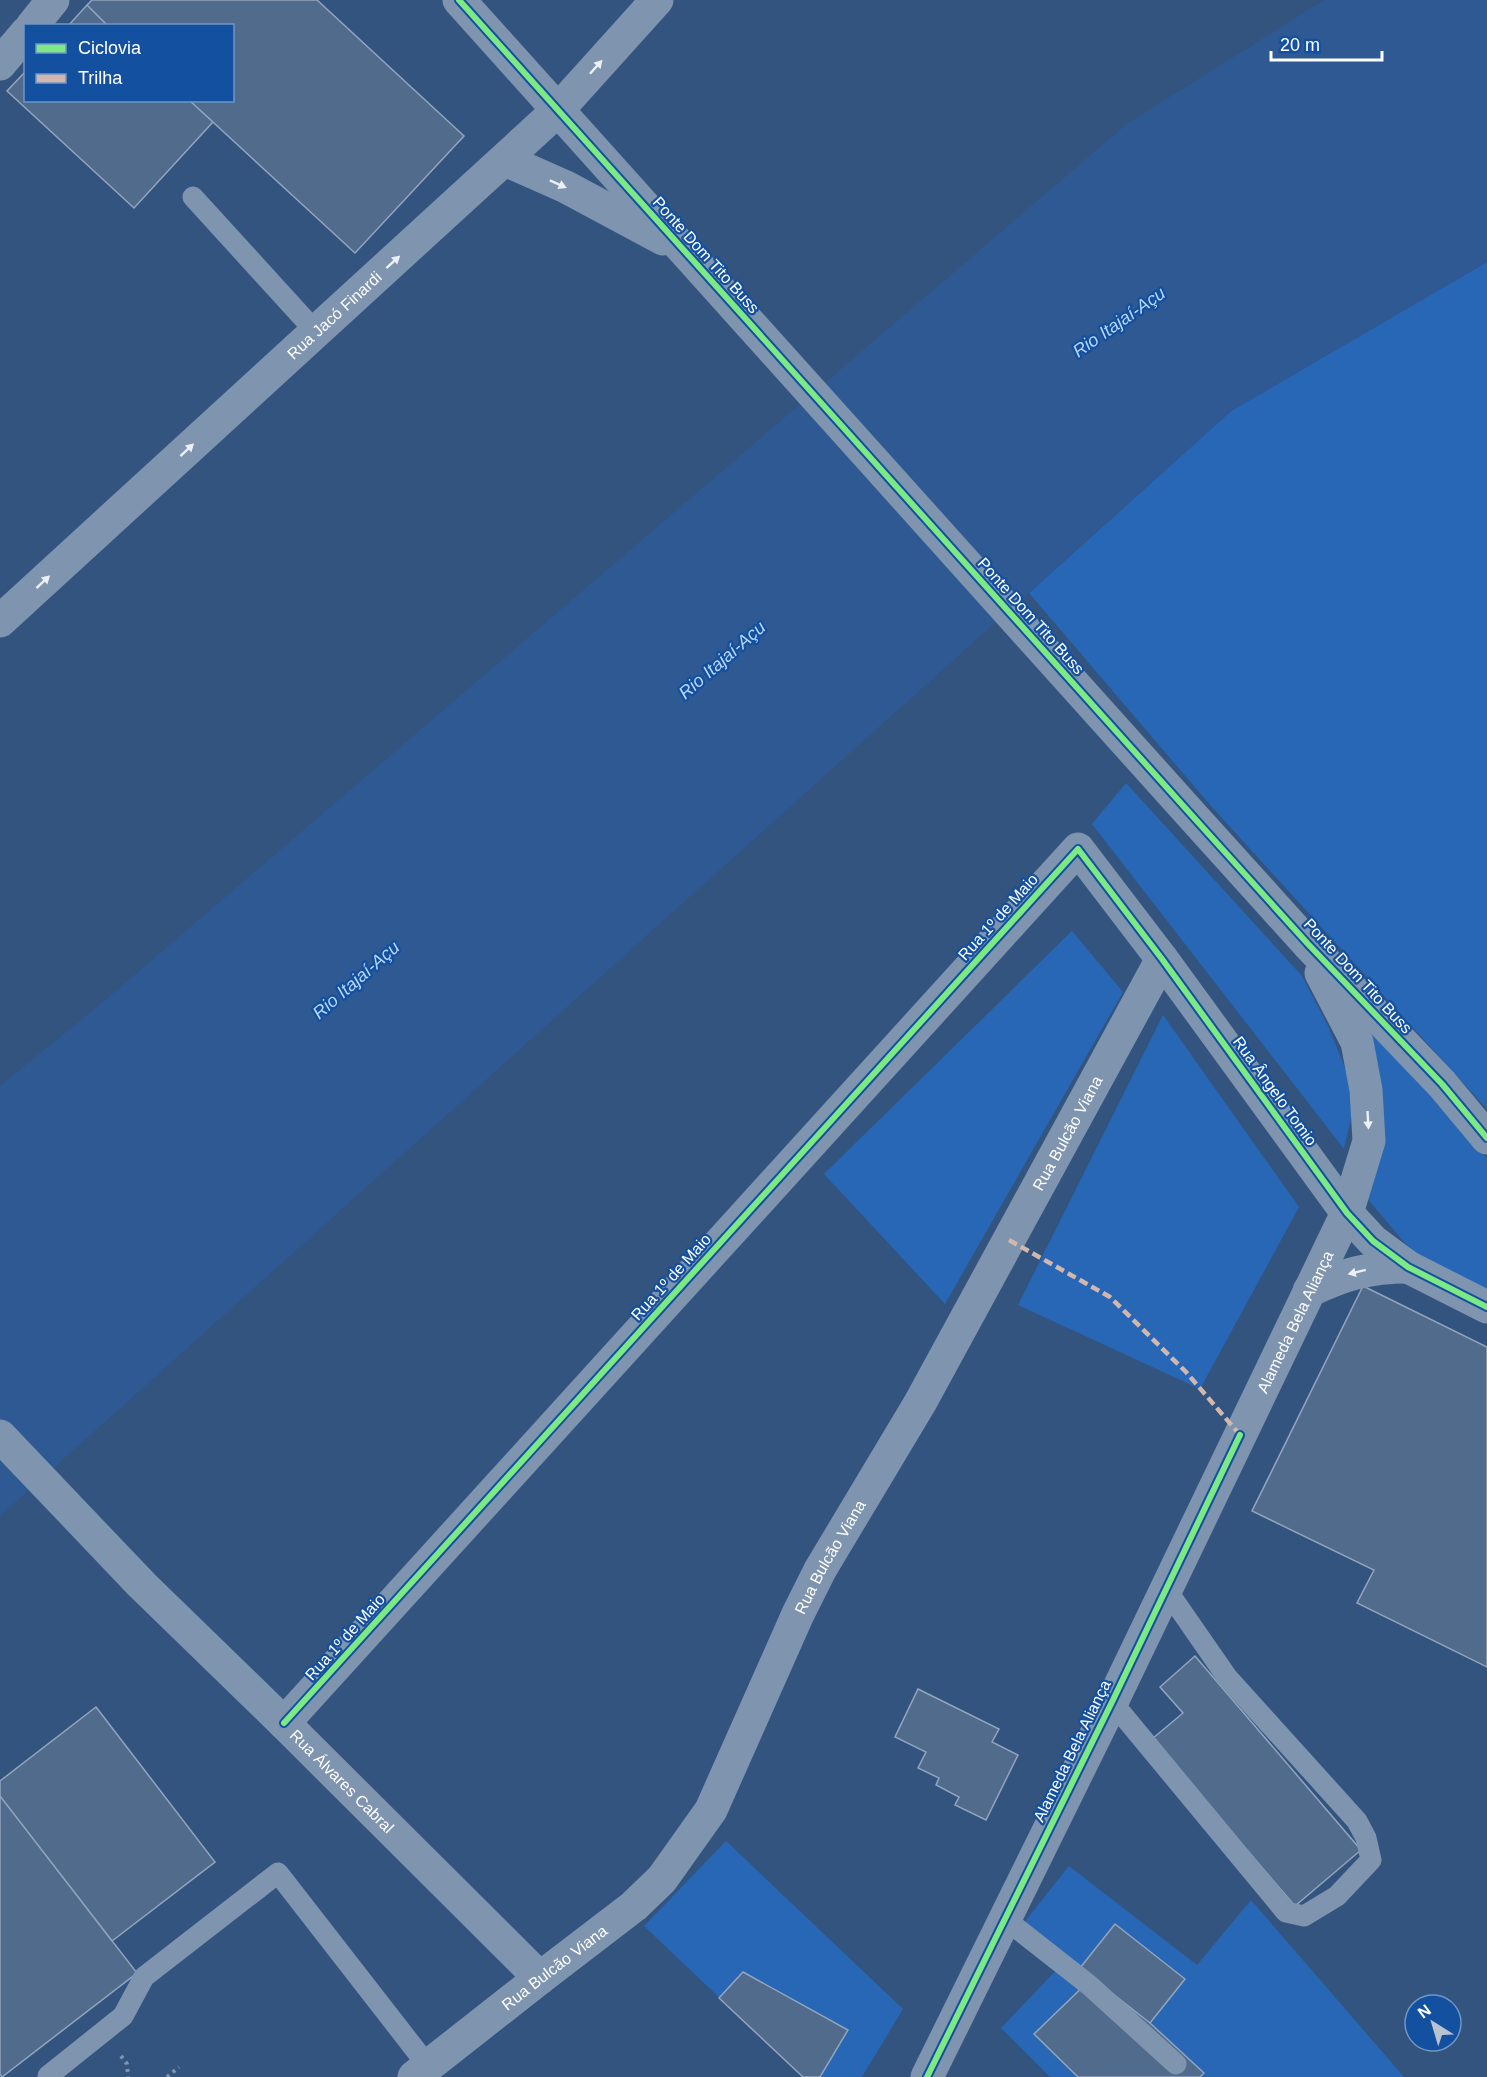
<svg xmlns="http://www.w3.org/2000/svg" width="1487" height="2077" viewBox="0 0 1487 2077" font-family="Arial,sans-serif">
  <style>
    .green { fill: #2867b5 }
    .water { fill: #2e5992 }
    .building { fill: #516b8d; stroke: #93a5bd; stroke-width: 1.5 }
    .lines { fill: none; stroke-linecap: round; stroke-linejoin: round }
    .path { stroke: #7e94af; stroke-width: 4; stroke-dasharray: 3 4.5; stroke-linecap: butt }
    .service { stroke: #7e94af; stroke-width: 21 }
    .minor { stroke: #7e94af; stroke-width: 33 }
    .tertiary { stroke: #7e94af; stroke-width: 33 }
    .quiet { stroke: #d1b7ad; stroke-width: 4.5; stroke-dasharray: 9 4.5; stroke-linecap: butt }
    .cycleway-casing { stroke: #13509f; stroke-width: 10 }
    .cycleway { stroke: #7ce984; stroke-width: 6 }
    .oneway { fill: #eceff3 }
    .labels { text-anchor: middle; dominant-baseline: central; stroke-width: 4.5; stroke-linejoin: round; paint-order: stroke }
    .street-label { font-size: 16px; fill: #fff; stroke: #13509f }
    .water-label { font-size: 18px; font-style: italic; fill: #b7d6fa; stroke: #13509f }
  </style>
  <rect width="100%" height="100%" fill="#33547f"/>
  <path class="green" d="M1487,262V1109L1211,806L1029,593L1231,411Z
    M1126,783L1302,976L1328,1026L1349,1078L1352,1113L1344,1149L1092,824Z
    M1072,931L1123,992L945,1304L824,1174Z
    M1353,1004L1487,1158V1292L1420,1261L1366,1197Z
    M1163,1015L1299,1207L1200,1389L1018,1305Z
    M726,1841L903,2009L862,2077H803L644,1926Z
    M1069,1866L1197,1965L1251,1900L1404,2077H1050L1001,2028L1067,1959L1023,1924Z"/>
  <path class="water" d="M1324,0H1487V262L1231,411L0,1516V1086L103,1002L1128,123Z"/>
  <path class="building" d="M92,0H317L464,136L355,253L189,100H232V26H108L87,5Z
    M87,5L108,26H68Z
    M26,71V100H189L213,122L134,208L7,91Z
    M1363,1286L1487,1347V1667L1357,1603L1374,1570L1252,1511Z
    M1195,1656L1361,1850L1295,1906L1152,1739L1183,1713L1160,1687Z
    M918,1689L999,1729L992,1742L1018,1755L986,1820L955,1805L959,1797L936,1785L939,1778L918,1768L926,1752L895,1737Z
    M96,1707L215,1862L112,1941L0,1796V1781Z
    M0,1796L137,1973L2,2077L0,2074Z
    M1115,1924L1185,1979L1150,2023L1080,1968Z
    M743,1972L848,2030L820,2077H803L719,1998Z
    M1092,1978L1150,2023L1204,2073L1200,2077H1078L1034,2034Z"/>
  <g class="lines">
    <path class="path" d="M121,2056L127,2064L128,2077
      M167,2077L179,2067"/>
    <path class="service" d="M193,197L316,332
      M1112,1702L1286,1912L1304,1916L1337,1896L1371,1860L1366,1838L1357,1821L1227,1677L1166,1589
      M1005,1919L1089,1985L1176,2064
      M49,2077L48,2076L123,2016L144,1977L278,1873L428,2066"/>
    <g class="minor">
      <path d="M557,111L657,0"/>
      <path id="s1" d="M0,1436L142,1585L284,1723L540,1978"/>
      <path d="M284,1723L1078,849L1162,959L1347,1213"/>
      <path id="s2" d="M414,2077L540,1978L634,1906L662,1879L711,1810L798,1614L820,1570L920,1403L1162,959"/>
    </g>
    <g class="tertiary">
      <path d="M459,0L1196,820L1308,944L1442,1084L1487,1138"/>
      <path d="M32,26L53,0"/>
      <path d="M0,64L26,33"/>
      <path d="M505,160L566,187L663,239"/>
      <path id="s3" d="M0,621L557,111"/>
      <path d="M1347,1213L1373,1241L1408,1267L1487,1307"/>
      <path d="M1309,1291C1344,1274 1369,1267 1408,1267"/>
      <path id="s4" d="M927,2077L1112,1702L1347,1213L1369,1141L1366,1090L1357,1042L1321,973"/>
    </g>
    <path class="quiet" d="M1009,1240L1110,1297L1186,1372L1240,1435"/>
    <g class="cycleway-casing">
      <path id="cycleway" d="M459,0L1196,820L1308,944L1442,1084L1487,1138
        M284,1723L1078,849L1162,959L1347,1213L1373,1241L1408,1267L1487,1307
        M927,2077L1112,1702L1240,1435"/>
    </g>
    <use href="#cycleway" class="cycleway"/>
  </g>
  <defs><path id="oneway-solid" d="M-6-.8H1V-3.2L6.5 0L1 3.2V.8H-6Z" transform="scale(1.5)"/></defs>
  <g class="oneway">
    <use href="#oneway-solid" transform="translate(596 67) rotate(-48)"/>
    <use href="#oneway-solid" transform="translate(558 184) rotate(24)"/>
    <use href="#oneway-solid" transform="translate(393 262) rotate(-42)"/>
    <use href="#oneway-solid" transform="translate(187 450) rotate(-43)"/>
    <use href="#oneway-solid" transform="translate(43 582) rotate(-43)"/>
    <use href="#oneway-solid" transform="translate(1368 1120) rotate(87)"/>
    <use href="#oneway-solid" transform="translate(1357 1272) rotate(166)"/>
  </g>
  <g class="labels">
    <g class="street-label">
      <text transform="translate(706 255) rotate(48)">Ponte Dom Tito Buss</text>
      <text stroke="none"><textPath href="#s3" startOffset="453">Rua Jacó Finardi</textPath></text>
      <text transform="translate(1031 616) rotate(48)">Ponte Dom Tito Buss</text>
      <text transform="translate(998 917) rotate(-48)">Rua 1º de Maio</text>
      <text transform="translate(1358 976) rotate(47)">Ponte Dom Tito Buss</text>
      <text transform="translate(1275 1091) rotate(54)">Rua Ângelo Tomio</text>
      <text stroke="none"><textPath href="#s2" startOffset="1168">Rua Bulcão Viana</textPath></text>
      <text transform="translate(671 1277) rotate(-48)">Rua 1º de Maio</text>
      <text stroke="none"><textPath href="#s4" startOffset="840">Alameda Bela Aliança</textPath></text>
      <text stroke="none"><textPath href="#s2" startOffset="682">Rua Bulcão Viana</textPath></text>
      <text transform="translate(345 1637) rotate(-48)">Rua 1º de Maio</text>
      <text transform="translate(1072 1751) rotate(-64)">Alameda Bela Aliança</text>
      <text stroke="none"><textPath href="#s1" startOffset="486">Rua Álvares Cabral</textPath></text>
      <text stroke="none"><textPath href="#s2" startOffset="178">Rua Bulcão Viana</textPath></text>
    </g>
    <g class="water-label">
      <text transform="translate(1119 322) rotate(-35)">Rio Itajaí-Açu</text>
      <text transform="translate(722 660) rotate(-41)">Rio Itajaí-Açu</text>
      <text transform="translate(356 980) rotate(-41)">Rio Itajaí-Açu</text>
    </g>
  </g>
  <rect x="24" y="24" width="210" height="78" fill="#13509f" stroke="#7196c5" stroke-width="1.5"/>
  <rect x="36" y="44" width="30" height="9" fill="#7ce984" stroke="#7196c5" stroke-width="1.5"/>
  <text x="78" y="54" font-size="18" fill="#ffffff">Ciclovia</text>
  <rect x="36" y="74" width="30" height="9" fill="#d1b7ad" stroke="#7196c5" stroke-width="1.5"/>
  <text x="78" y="84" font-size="18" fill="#ffffff">Trilha</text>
  <g transform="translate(1433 2023) rotate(323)"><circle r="28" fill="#13509f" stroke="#7196c5" stroke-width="1.5"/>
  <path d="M0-4.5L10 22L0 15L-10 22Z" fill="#b8c3d2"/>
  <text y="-9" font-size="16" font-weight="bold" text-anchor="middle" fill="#ffffff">N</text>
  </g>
  <path d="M1271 51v9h111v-9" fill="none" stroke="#ffffff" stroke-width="3"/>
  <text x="1280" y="51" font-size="18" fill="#ffffff" stroke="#13509f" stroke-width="4.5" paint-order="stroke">20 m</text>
</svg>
